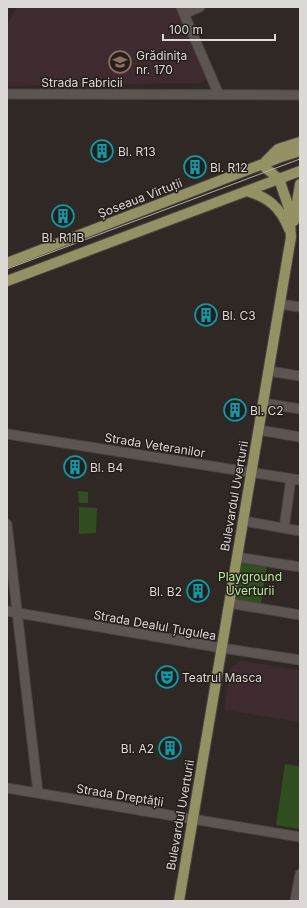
<svg xmlns="http://www.w3.org/2000/svg" width="307" height="908" viewBox="0 0 307 908" font-family="Inter,sans-serif">
  <style>
    .education { fill: #3e2b2f }
    .green { fill: #304e1f }
    .lines { fill: none; stroke-linecap: round; stroke-linejoin: round }
    .minor-casing { stroke: #4a4541; stroke-width: 11 }
    .major-casing { stroke: #4a4541; stroke-width: 12 }
    .minor { stroke: #5d5551; stroke-width: 9 }
    .major { stroke: #949164; stroke-width: 10 }
    .tram { stroke: #b3afab; stroke-width: 1 }
    .labels { text-anchor: middle; dominant-baseline: central; stroke-width: 3; stroke-linejoin: round; paint-order: stroke }
    .poi-label { font-size: 12px; fill: #dcd8d5; stroke: #251e1b; text-anchor: start }
    .street-label { font-size: 12px; fill: #dcd8d5; stroke: #251e1b }
    .park-label { font-size: 12px; fill: #b7ee9a; stroke: #251e1b }
  </style>
  <rect width="100%" height="100%" fill="#2f2824"/>
  <path class="education" d="M17,7H175L206,80L202,83L7,86V25Z
    M241,661L300,670V722L224,710L230,668Z"/>
  <path class="green" d="M78,491L88,492V503H79Z
    M79,507L97,508L96,533L79,534Z
    M240,562L267,566L261,604L233,600Z
    M285,764L300,766V829L276,825Z"/>
  <g class="lines">
    <g class="minor-casing">
      <path id="minor" d="M181,7L219,95
        M184,14L200,7
        M7,94L300,95
        M280,304L300,307
        M269,371L300,376
        M263,403L300,409
        M259,430L300,437
        M7,434L300,480
        M244,521L300,531
        M7,524L38,793
        M284,528L291,479
        M237,557L300,567
        M229,603L300,615
        M7,611L222,648L300,660
        M7,788L300,837
        M295,901L300,874"/>
    </g>
    <g class="major-casing">
      <path id="major" d="M266,161L278,149L300,142
        M247,191C269,198 280,207 289,229
        M294,221L300,184
        M7,263L281,157L300,151
        M7,281L300,171
        M179,901L291,237L289,208L279,179L262,165"/>
    </g>
    <use href="#minor" class="minor"/>
    <use href="#major" class="major"/>
    <path class="tram" d="M7,269L300,159"/>
  </g>
  <defs>
    <g id="school-ring" transform="scale(1.15)"><circle r="9.5" fill="#251e1b" stroke="#8d6e63" stroke-width="1.5"/><path d="M0-5L7-2L0 1L-7-2ZM-4 1L0 2.5L4 1V4Q0 6-4 4Z" fill="#8d6e63"/></g>
    <g id="building-ring" transform="scale(1.15)"><circle r="9.5" fill="#251e1b" stroke="#0f9aa8" stroke-width="1.5"/><path d="M-4-6H4V6H1V3H-1V6H-4ZM-2.5-4.3h1.7v1.8h-1.7ZM.8-4.3h1.7v1.8H.8ZM-2.5-1h1.7V.8h-1.7ZM.8-1h1.7V.8H.8Z" fill="#0f9aa8"/></g>
    <g id="theatre-ring" transform="scale(1.15)"><circle r="9.5" fill="#251e1b" stroke="#0f9aa8" stroke-width="1.5"/><path d="M-5-5.5Q0-4 5-5.5V0Q5 5 0 6Q-5 5-5 0ZM-3.3-2.5H-1v1.5H-3.3ZM1-2.5H3.3v1.5H1ZM-2.8 1Q0 5.5 2.8 1Z" fill="#0f9aa8"/></g>
  </defs>
  <g fill-rule="evenodd">
    <use href="#school-ring" x="120" y="62"/>
    <use href="#building-ring" x="102" y="151"/>
    <use href="#building-ring" x="195" y="167"/>
    <use href="#building-ring" x="63" y="216"/>
    <use href="#building-ring" x="206" y="315"/>
    <use href="#building-ring" x="235" y="410"/>
    <use href="#building-ring" x="75" y="467"/>
    <use href="#building-ring" x="198" y="591"/>
    <use href="#theatre-ring" x="167" y="677"/>
    <use href="#building-ring" x="170" y="748"/>
  </g>
  <g class="labels">
    <g class="poi-label">
      <text x="136" y="55">Grădinița<tspan x="136" dy="14">nr. 170</tspan></text>
      <text x="118" y="151">Bl. R13</text>
      <text x="210" y="167">Bl. R12</text>
      <text x="63" y="237" text-anchor="middle">Bl. R11B</text>
      <text x="222" y="315">Bl. C3</text>
      <text x="250" y="410">Bl. C2</text>
      <text x="90" y="467">Bl. B4</text>
      <text x="182" y="591" text-anchor="end">Bl. B2</text>
      <text x="182" y="677">Teatrul Masca</text>
      <text x="154" y="748" text-anchor="end">Bl. A2</text>
    </g>
    <g class="street-label">
      <text x="82" y="82">Strada Fabricii</text>
      <text transform="translate(140 198) rotate(-21)">Șoseaua Virtuții</text>
      <text transform="translate(155 445) rotate(9)">Strada Veteranilor</text>
      <text transform="translate(234 496) rotate(-80)">Bulevardul Uverturii</text>
      <text transform="translate(155 625) rotate(10)">Strada Dealul Țugulea</text>
      <text transform="translate(120 795) rotate(9)">Strada Dreptății</text>
      <text transform="translate(180 815) rotate(-80)">Bulevardul Uverturii</text>
    </g>
    <g class="park-label">
      <text x="250" y="576">Playground<tspan x="250" dy="14">Uverturii</tspan></text>
    </g>
  </g>
  <rect width="307" height="908" fill="none" stroke="#dcd8d5" stroke-width="16"/>
  <path d="M163 34v6h112v-6" fill="none" stroke="#dcd8d5" stroke-width="2"/>
  <text x="169" y="34" font-size="12" fill="#dcd8d5" stroke="#251e1b" stroke-width="3" paint-order="stroke">100 m</text>
</svg>
